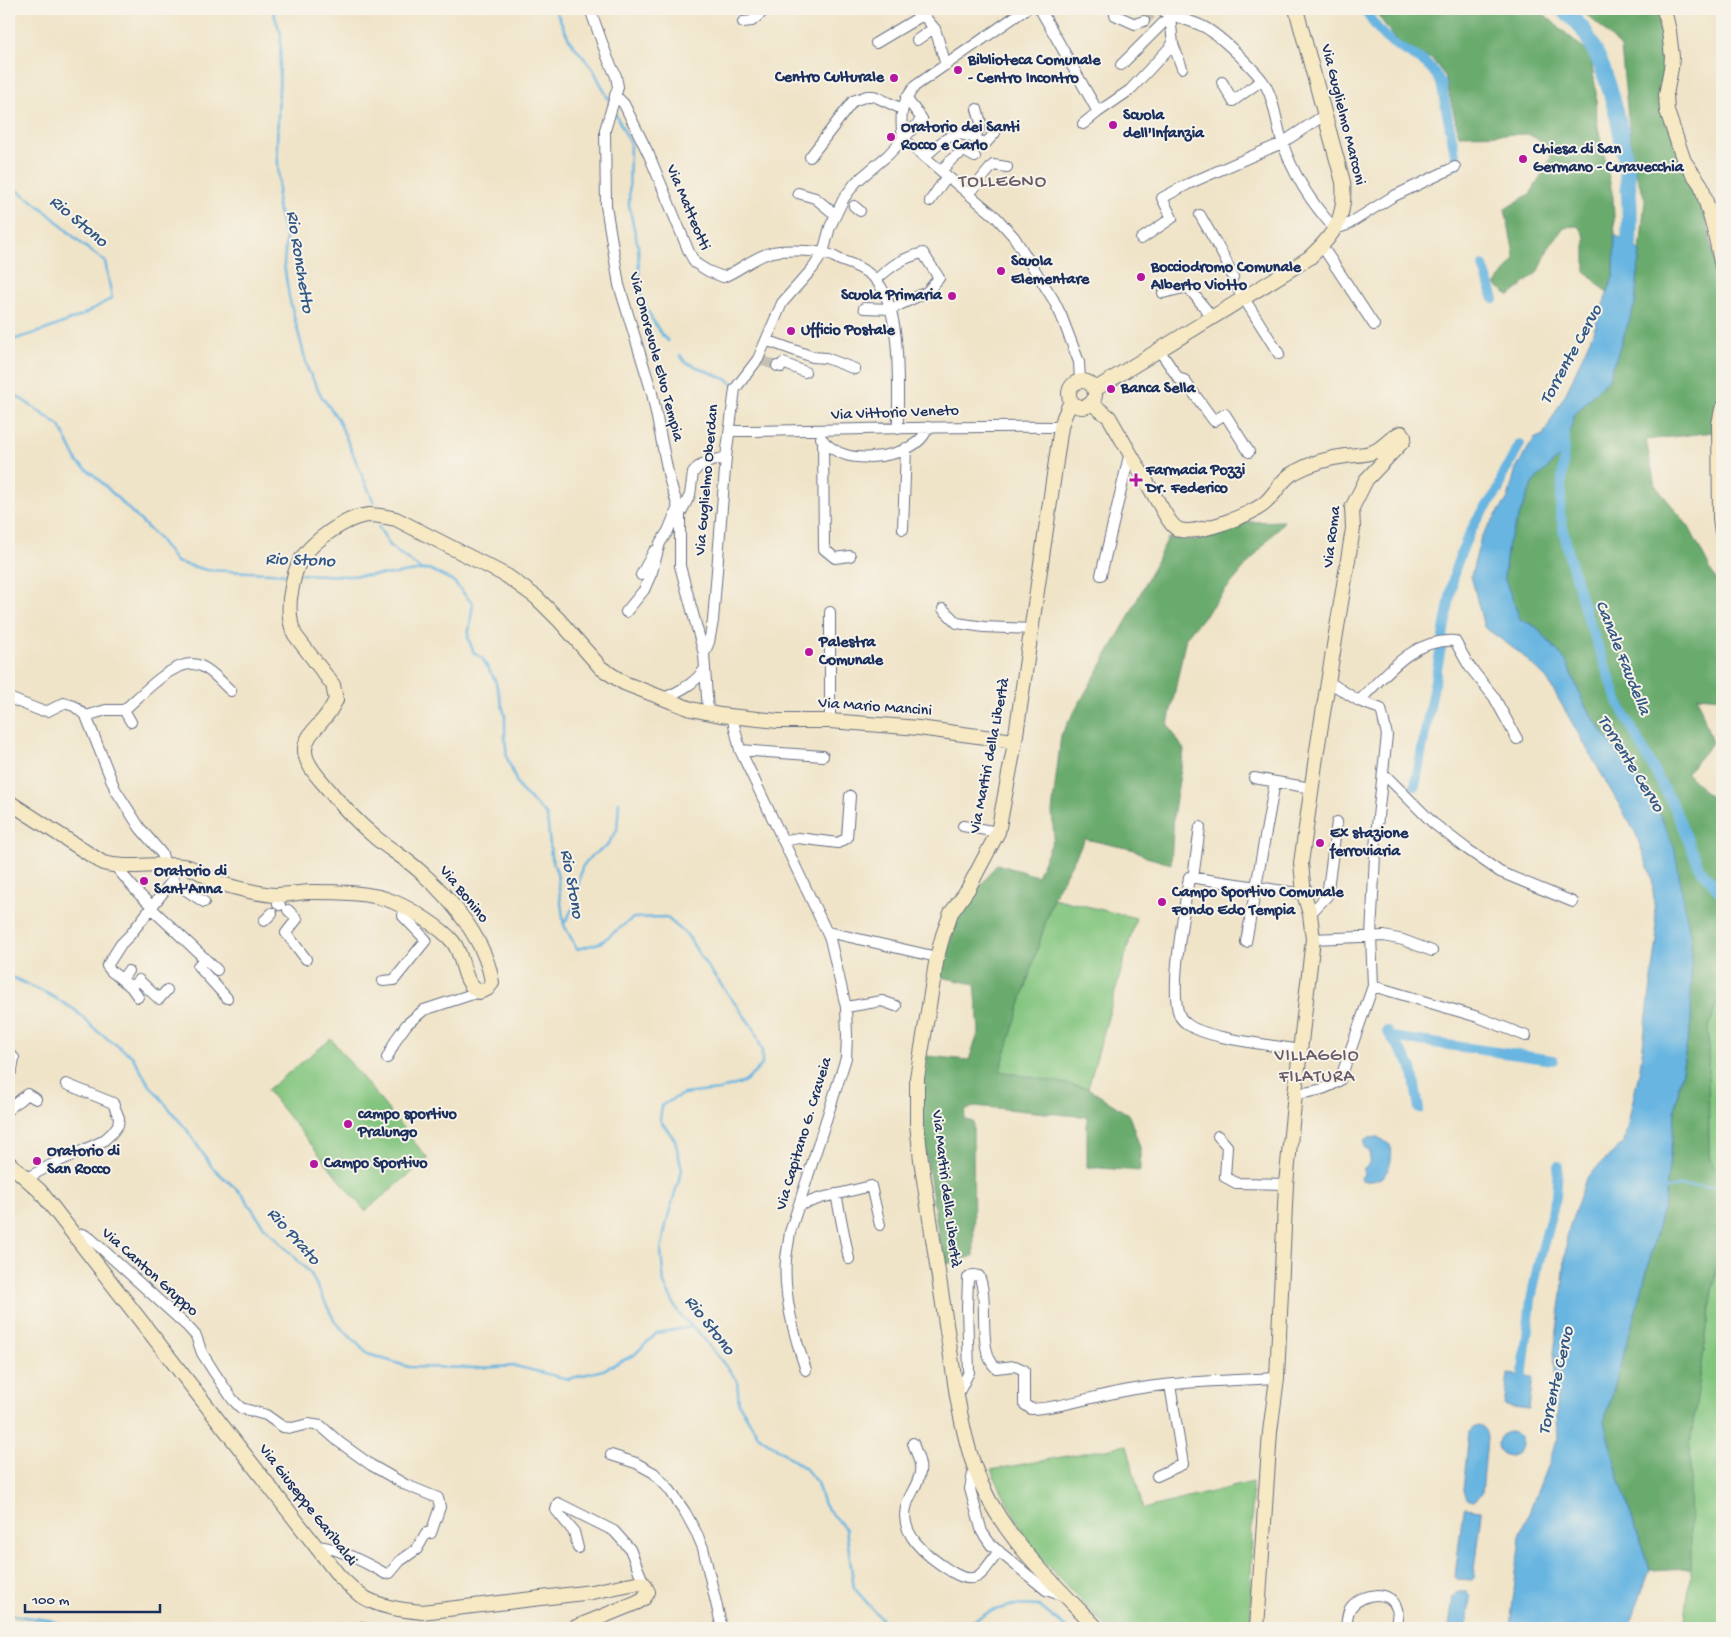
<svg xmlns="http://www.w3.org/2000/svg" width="1731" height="1637" viewBox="0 0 1731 1637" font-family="'Gochi Hand',sans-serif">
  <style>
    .green { fill: #82c57e; stroke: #4e7a6e }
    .forest { fill: #69aa6d; stroke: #426c66 }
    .water { fill: #67b5e1; stroke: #4172a0 }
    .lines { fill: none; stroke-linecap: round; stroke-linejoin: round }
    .stream { stroke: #67b5e1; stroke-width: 2.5 }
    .canal { stroke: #67b5e1; stroke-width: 10 }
    .river { stroke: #67b5e1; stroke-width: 16 }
    .street-tunnel { stroke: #c5c0b3; stroke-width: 10; stroke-dasharray: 10 5; stroke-linecap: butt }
    .street-casing { stroke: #666e83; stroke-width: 12 }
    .secondary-casing { stroke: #666e83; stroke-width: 16 }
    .street { stroke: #fff; stroke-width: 10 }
    .secondary { stroke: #f6e9c3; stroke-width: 14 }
    .poi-dot { fill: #b5179e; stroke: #f7f3e8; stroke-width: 2 }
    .labels { text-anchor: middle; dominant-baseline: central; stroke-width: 4; stroke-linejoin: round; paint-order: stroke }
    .poi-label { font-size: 16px; font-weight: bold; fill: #1b2f5e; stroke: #f7f3e8; text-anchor: start }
    .street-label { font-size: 16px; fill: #1b2f5e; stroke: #f7f3e8 }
    .water-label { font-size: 18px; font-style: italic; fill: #325785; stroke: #f7f3e8 }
    .neighbourhood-label { font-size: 18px; letter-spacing: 1px; fill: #685b68; stroke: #f7f3e8 }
    .quarter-label { font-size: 19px; letter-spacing: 1px; fill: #685b68; stroke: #f7f3e8 }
  </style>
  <rect width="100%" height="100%" fill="#f7f3e8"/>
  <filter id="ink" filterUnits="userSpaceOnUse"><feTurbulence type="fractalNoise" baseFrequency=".02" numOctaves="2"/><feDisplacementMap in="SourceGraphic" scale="10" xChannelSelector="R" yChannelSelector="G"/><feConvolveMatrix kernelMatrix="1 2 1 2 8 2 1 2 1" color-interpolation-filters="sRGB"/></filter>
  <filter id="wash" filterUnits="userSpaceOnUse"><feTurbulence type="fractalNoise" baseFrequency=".0096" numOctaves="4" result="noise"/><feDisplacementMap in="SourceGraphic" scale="20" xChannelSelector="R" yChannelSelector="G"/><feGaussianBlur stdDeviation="1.12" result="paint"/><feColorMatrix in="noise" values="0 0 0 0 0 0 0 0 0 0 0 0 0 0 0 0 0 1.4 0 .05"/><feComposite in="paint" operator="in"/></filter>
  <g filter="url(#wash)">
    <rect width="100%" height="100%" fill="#f0e4c8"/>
    <path class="green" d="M1053,898L1136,918L1088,1088L999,1072Z
      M1722,986V1187L1709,1156L1708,1030Z
      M331,1039L428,1159L365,1211L267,1090Z
      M1722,1229V1628H1684L1691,1568L1690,1444Z
      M1127,1445L1143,1509L1252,1482L1251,1628H1107L1032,1550L991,1470Z"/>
    <path class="forest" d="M1373,9H1538L1590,54L1596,90L1597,122L1613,197L1615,235L1614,275L1607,293L1585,271V237L1578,226L1564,227L1548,249L1539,271L1510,296L1495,285L1515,259L1505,209L1531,193L1551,158L1547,145L1528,134L1459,135L1445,76L1432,59L1408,51L1394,37Z
      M1579,9H1658L1663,32L1666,56L1660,93L1696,188L1709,230L1722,300V389L1714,432L1646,440L1655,485L1689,527L1717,582L1722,580V698L1697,696L1712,743L1687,773L1722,810V986L1708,1031L1709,1156L1722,1187V1229L1690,1444L1691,1568L1650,1570L1621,1485L1604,1422L1640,1297L1665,1200L1676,1102L1691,1022L1651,795L1619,756L1584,704L1566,661L1536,627L1520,619L1504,577L1508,543L1533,482L1563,453L1575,414L1609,378L1635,304L1645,199L1633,166L1621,48L1600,26Z
      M1284,521L1186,637L1168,725L1184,750L1174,811L1171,864L1146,857L1135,850L1085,839L1053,898L1000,1071L1088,1088L1129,1115L1140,1147V1171L1087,1167V1117L975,1106L965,1111L964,1119L973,1122L974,1256L943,1265L921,1120L927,1056L969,1060L979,1031L975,984L940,977L957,917L997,864L1037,876L1054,838L1052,812L1061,735L1127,620L1168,538L1197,540L1248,522Z"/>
    <path class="water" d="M1615,235L1640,250L1635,304L1609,378L1575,414L1563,453L1533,482L1508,543L1504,577L1520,619L1536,627L1566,661L1584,704L1619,756L1651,795L1674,847L1691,941V1022L1676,1102L1665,1200L1640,1297L1604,1422L1621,1485L1650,1570L1628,1628H1510L1520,1536L1558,1438L1554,1352L1562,1294L1567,1235L1586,1178L1624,1142L1640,1068L1657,940L1652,878L1636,834L1547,679L1520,653L1484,627L1471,576L1481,537L1508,498L1516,468L1534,439L1543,435L1567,391L1592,335L1614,275Z
      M1378,1137L1390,1145C1394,1156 1390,1168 1383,1177C1376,1180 1369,1183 1362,1180L1361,1177L1364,1174L1363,1169L1369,1164L1370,1152L1364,1147V1141L1369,1138Z
      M1508,1374L1533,1377L1529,1409L1504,1406Z
      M1478,1426C1485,1428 1486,1431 1487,1438L1482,1494L1474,1501C1466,1500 1465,1497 1463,1490L1469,1432L1473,1428Z
      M1498 1444a12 12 0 1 1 24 0a12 12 0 1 1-24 0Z
      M1465,1508L1481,1510L1482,1512L1474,1578L1472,1580L1457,1579L1455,1577L1463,1510Z
      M1458,1592H1466L1470,1597L1467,1628H1449L1453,1597Z"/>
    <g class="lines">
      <path class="stream" d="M272,9L281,34L277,144L279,182L277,204L286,239L284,264L289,297L308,370L322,397L338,419L374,503
        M555,9L570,41L593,69L610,102
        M1575,21L1579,9
        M614,111L630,143L629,206L638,246L640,293L652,319L662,335L668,341
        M9,186C39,202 58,223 83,245C90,251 98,256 105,261L112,298L81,316L45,330L9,341
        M680,355L685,362L728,380L733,384
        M9,388L17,396L60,426L78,463L94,475L159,539L176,562L207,570L291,574
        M378,526L391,547L422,570
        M299,574L349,576L396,574L429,569L453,581L473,604L468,638L474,653L482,658L495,680L505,716V737L507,758L519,788L547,816L551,856L557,873L564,925L577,949L600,943L633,918L666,917L688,936L702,959L754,1029L762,1050V1065L745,1082L719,1090L683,1094L662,1105L660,1120L675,1140L682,1170L667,1220L661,1251L664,1284L679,1314L699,1333L737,1380L739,1404L758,1435L806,1469L817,1483L824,1505L846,1529L854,1588L885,1623L895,1628
        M564,924L574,906L582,867L591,856L606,847L617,830L619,802
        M9,977L14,978L50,995L75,1010L97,1031L132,1056L148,1083L187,1130L212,1167L243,1195L262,1224L311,1274L335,1322L368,1354L409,1367L477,1368L515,1366L568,1379L603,1370L634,1355L657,1333L692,1327
        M1664,1189L1678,1186L1722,1187
        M9,1615L49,1620L70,1628
        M960,1628L991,1611L1014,1605L1039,1606L1066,1628"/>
      <path class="canal" d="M1364,9C1372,22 1381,35 1394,44C1414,58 1428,58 1441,83L1457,164
        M1483,266L1494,299
        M1565,433L1560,513L1569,556L1586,614L1620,706L1675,809L1699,867L1722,895
        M1443,636L1455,569L1465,543L1476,521L1499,489L1502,477L1520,444
        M1415,786L1441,648
        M1387,1031L1391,1037L1553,1060
        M1391,1037L1412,1067L1419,1109
        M1521,1389L1531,1300L1538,1265L1556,1197L1558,1166"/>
      <path class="river" d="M1563,9C1571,17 1581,25 1586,34C1622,97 1636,194 1627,266"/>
    </g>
  </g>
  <g filter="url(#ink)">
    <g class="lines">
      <path class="street-tunnel" d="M1144,21L1156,10
        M763,361L777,366"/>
      <g class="street-casing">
        <path id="street" d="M590,9L608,59L616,76L618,87L605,130L606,206L619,285L652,393L669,478L680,514V566L704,654
          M918,9L935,29L946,65
          M1026,9L915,86C900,105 900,116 903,139L996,217L1014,237L1053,299L1061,315L1079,362L1080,381
          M1040,9L1098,112L1130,90L1173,44
          M1160,9C1173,18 1188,19 1202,26C1218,33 1251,66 1262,80C1274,96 1276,122 1282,141C1293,175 1311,203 1335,229L1347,225L1392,197L1455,167
          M1115,15L1135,24L1144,21
          M1170,16L1173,44L1182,68
          M743,22L752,21L766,9
          M917,40L928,32
          M876,43L923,15
          M1121,65L1170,16
          M1222,82L1233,101L1262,80
          M615,95L624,104L649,155L689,252L695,263L708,271L723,277C741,270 754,256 773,252C786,250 811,250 823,253C829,254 835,257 840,260C852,264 865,269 874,278C904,308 897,388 898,429
          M1083,124L1098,112
          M975,138L981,123L977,109
          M810,157L853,101L867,96H874L902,109
          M924,157C948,137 955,125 985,144L995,133
          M941,171L952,159L964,151L975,157
          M798,193L815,198L836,215
          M969,194L993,165L1007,167
          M930,201L947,176
          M854,206L860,211
          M1200,215L1224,257L1233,277
          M1141,239L1172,218L1162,198L1188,184L1282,143L1326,114
          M1322,246L1374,325
          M1238,289L1279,354
          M1163,293L1188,287L1212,317
          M864,308L891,309L927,292L939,278L923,253C902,258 891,266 876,280
          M766,340L813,357L826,358L855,369
          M1159,350L1179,379L1184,380L1214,421L1225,414L1249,452
          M777,366L781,367L783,363L805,372
          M730,431C840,431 951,425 1061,427
          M821,438C827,446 836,452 846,455C870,462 919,454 928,427
          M823,441L824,549L835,558L850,556
          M680,514L690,495L693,473L698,467L709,462L726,457
          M903,529L906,448
          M641,575L654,551
          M1101,575L1130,452
          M943,609L957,623L984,627L1032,629
          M626,612L644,590L652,572L660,543L668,531L678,507
          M9,698L39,710L48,711L64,703L74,706L86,716L115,789L140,828L162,854L165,866
          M664,698C680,691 694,684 704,670
          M1359,701C1386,675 1412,638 1455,641L1469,666L1494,697L1517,739
          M124,710C141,696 177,654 201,666C213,671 222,683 231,691
          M708,712L704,654L709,642L713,621L726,457L735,389L758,359L782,303L813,268L823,253L830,227L844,198L856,182L888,155L922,119L906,98
          M86,716L106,710H124L131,722
          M732,716L740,750L830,939L846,1007L847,1036L846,1058L790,1232C789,1241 787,1250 786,1259C783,1296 794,1336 806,1370
          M830,721V612
          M740,750L823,756
          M1384,774L1433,823L1467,849L1500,872L1573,902
          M1254,778L1311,788
          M963,826L998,832
          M784,841L798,838L838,843L847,838L850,796
          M115,866L139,894L153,907
          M1193,878L1200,827
          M172,881L204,902
          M277,895L278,904L280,905
          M152,909L217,970
          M288,910L297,919L286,933L306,959
          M1310,914L1327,896L1337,822
          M264,921L272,913
          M828,932L937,957
          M1313,939L1384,936L1403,940L1432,951
          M1246,942L1275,782
          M205,958L198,966L227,998
          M122,979L128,971
          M383,981L394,980L426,940L403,916L404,908
          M1373,986L1478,1017L1526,1036
          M131,987L139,980L159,999L167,990
          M138,997L131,987L111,971L107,966L121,944L130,935L172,881L175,866
          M846,1007L882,1001L896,1006
          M1300,1050C1274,1045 1203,1039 1186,1023C1183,1021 1180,1017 1179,1014C1169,988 1185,908 1189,877L1304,894
          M9,1054L14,1058L12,1070L9,1074
          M387,1058L397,1038L407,1024L424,1010L479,992
          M1295,1094C1312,1092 1326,1090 1340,1080L1373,986L1371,936L1376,835L1387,735L1381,709L1359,701L1329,682
          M9,1109L27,1094L36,1099
          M1218,1136L1227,1146L1225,1177L1236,1183L1286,1184
          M27,1178L51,1165L103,1141L112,1133L118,1125L119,1118L113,1103L66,1084
          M836,1194L849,1259
          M800,1205L821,1198L871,1186L880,1225
          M77,1237L83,1234L90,1238L187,1326L196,1336L202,1353L214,1372L233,1400L241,1408L266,1415L283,1427L292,1428L308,1424L321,1426L339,1442L371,1465L406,1485L438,1498L440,1507L431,1533H426L417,1549L400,1561L390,1573L386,1574C370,1565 334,1546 316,1546
          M957,1396L969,1372L967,1308L968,1278L973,1275L979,1276C990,1300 976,1350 996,1368L1015,1366L1024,1370V1404L1031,1409C1062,1408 1093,1396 1124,1391C1174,1381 1226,1381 1277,1378
          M913,1443C915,1450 919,1458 920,1465C922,1478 913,1489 908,1501C895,1533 928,1557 952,1572C979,1588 983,1571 999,1551
          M611,1455L636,1463L654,1473L669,1489L685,1512L697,1534L703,1548L722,1628
          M974,1468L970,1489L982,1532L991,1545L1046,1590L1064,1596
          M1157,1476L1183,1464L1170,1385
          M578,1548L574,1532L556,1510L558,1503L614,1531L630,1549L644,1584
          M362,1627L363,1628
          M1346,1628C1347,1621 1347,1611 1352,1606C1363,1593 1391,1589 1397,1609C1399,1615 1396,1622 1395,1628"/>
      </g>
      <g class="secondary-casing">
        <path id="secondary" d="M1664,9L1669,31L1672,57L1671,68L1666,95L1667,111L1684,161L1701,185L1714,229L1722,267
          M1069 394a13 13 0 1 1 26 0a13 13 0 1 1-26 0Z
          M1094,390L1309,258C1335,234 1346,218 1343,182L1296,9
          M1071,401L1064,417L1061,427L1014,748L998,832L968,889L951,913L943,935L937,957L917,1078V1124L921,1160L957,1396C961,1419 966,1443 974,1466C997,1533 1050,1579 1097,1628
          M1091,403L1109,417L1165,514C1169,520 1173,528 1180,530C1198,535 1254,514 1266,502C1277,492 1282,478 1295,472C1312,463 1328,458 1346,456C1355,455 1365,455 1373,452C1384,448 1390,437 1401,433L1404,437L1403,441L1366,480L1352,508L1353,529L1317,750L1301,863L1304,894L1310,914L1313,939L1295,1094L1286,1184L1277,1378L1270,1432L1257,1628
          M1722,409L1719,424L1720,518L1722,532
          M9,802L103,863C129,870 156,862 183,866C195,867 206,877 217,882C231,887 262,895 277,895C288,895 300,892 311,892C336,892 371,892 394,902C411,909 442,928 453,942C465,957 461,982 479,992L487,989L492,983C487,943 453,901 424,875C410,861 392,851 376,838C357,822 339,803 323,783C316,775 305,762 305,751C304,737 319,726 326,716C330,711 333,705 336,700L333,685L295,635C289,623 289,611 290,598C292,588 293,577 297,568C305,545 345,517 369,515C378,515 387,517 396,519L507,576L536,597L559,620L601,668L624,683L691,709L720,715L778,721H830L919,728L1014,741
          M9,1163L40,1191L339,1576C346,1582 353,1590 360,1595C378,1607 401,1610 422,1612L592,1592L636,1583L644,1584L648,1592L644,1598L638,1602L574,1628"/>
      </g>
      <use href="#street" class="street"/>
      <use href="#secondary" class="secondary"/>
    </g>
  </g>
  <g class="poi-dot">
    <circle cx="958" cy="70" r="5"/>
    <circle cx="894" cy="78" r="5"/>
    <circle cx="1113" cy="125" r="5"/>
    <circle cx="891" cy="137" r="5"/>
    <circle cx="1523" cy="159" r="5"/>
    <circle cx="1001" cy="271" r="5"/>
    <circle cx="1141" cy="277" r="5"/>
    <circle cx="952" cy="296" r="5"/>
    <circle cx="791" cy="331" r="5"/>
    <circle cx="1111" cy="389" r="5"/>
    <path d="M1133.5 472.5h5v5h5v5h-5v5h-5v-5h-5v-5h5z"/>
    <circle cx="809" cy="652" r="5"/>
    <circle cx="1320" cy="843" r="5"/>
    <circle cx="144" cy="881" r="5"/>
    <circle cx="1162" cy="902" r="5"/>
    <circle cx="348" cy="1124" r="5"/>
    <circle cx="37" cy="1161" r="5"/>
    <circle cx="314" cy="1164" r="5"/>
  </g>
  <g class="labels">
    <g class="poi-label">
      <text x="968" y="61">Biblioteca Comunale<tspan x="968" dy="18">- Centro Incontro</tspan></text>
      <text x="884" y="78" text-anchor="end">Centro Culturale</text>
      <text x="1123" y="116">Scuola<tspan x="1123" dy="18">dell'Infanzia</tspan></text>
      <text x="901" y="128">Oratorio dei Santi<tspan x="901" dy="18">Rocco e Carlo</tspan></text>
      <text x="1533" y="150">Chiesa di San<tspan x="1533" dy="18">Germano - Curavecchia</tspan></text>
      <text x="1011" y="262">Scuola<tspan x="1011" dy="18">Elementare</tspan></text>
      <text x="1151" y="268">Bocciodromo Comunale<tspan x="1151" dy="18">Alberto Viotto</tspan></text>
      <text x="942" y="296" text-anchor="end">Scuola Primaria</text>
      <text x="801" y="331">Ufficio Postale</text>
      <text x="1121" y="389">Banca Sella</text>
      <text x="1146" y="471">Farmacia Pozzi<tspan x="1146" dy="18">Dr. Federico</tspan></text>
      <text x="819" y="643">Palestra<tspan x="819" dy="18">Comunale</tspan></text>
      <text x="1330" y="834">Ex stazione<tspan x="1330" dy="18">ferroviaria</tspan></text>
      <text x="154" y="872">Oratorio di<tspan x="154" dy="18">Sant'Anna</tspan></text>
      <text x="1172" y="893">Campo Sportivo Comunale<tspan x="1172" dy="18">Fondo Edo Tempia</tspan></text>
      <text x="358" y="1115">campo sportivo<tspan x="358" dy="18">Pralungo</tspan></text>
      <text x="47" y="1152">Oratorio di<tspan x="47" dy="18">San Rocco</tspan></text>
      <text x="324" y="1164">Campo Sportivo</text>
    </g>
    <g class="street-label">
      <text transform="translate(1342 115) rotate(76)">Via Guglielmo Marconi</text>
      <text transform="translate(687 208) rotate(67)">Via Matteotti</text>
      <text transform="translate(655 357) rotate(75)">Via Onorevole Elvo Tempia</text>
      <text transform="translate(895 414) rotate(-2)">Via Vittorio Veneto</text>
      <text transform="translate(708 480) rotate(-85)">Via Guglielmo Oberdan</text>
      <text transform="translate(1333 537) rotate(-83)">Via Roma</text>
      <text transform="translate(875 708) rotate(4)">Via Mario Mancini</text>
      <text transform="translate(991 756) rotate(-79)">Via Martiri della Libertà</text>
      <text transform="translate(463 895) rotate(51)">Via Bonino</text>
      <text transform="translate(805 1134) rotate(-73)">Via Capitano G. Craveia</text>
      <text transform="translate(945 1189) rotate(83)">Via Martiri della Libertà</text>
      <text transform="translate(149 1273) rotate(42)">Via Canton Gruppo</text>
      <text transform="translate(307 1506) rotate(52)">Via Giuseppe Garibaldi</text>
    </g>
    <g class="water-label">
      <text transform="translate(78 222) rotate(40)">Rio Stono</text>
      <text transform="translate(299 262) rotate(81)">Rio Ronchetto</text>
      <text transform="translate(1572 355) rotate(-61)">Torrente Cervo</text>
      <text transform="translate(300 561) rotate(2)">Rio Stono</text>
      <text transform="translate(1622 658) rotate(68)">Canale Faudella</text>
      <text transform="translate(1630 764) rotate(58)">Torrente Cervo</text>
      <text transform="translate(571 884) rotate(80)">Rio Stono</text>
      <text transform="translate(293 1237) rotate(48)">Rio Prato</text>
      <text transform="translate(709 1326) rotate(52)">Rio Stono</text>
      <text transform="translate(1557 1381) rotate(-77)">Torrente Cervo</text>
    </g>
    <g class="neighbourhood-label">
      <text x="1317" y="1056">VILLAGGIO<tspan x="1317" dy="21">FILATURA</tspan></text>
    </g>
    <g class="quarter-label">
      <text x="1003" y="182">TOLLEGNO</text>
    </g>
  </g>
  <rect width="1731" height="1637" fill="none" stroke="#f7f3e8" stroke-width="30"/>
  <path d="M25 1604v8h135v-8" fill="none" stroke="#1b2f5e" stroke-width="2.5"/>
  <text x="32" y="1604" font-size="15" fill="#1b2f5e" stroke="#f7f3e8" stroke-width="4" paint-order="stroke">100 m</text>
</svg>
